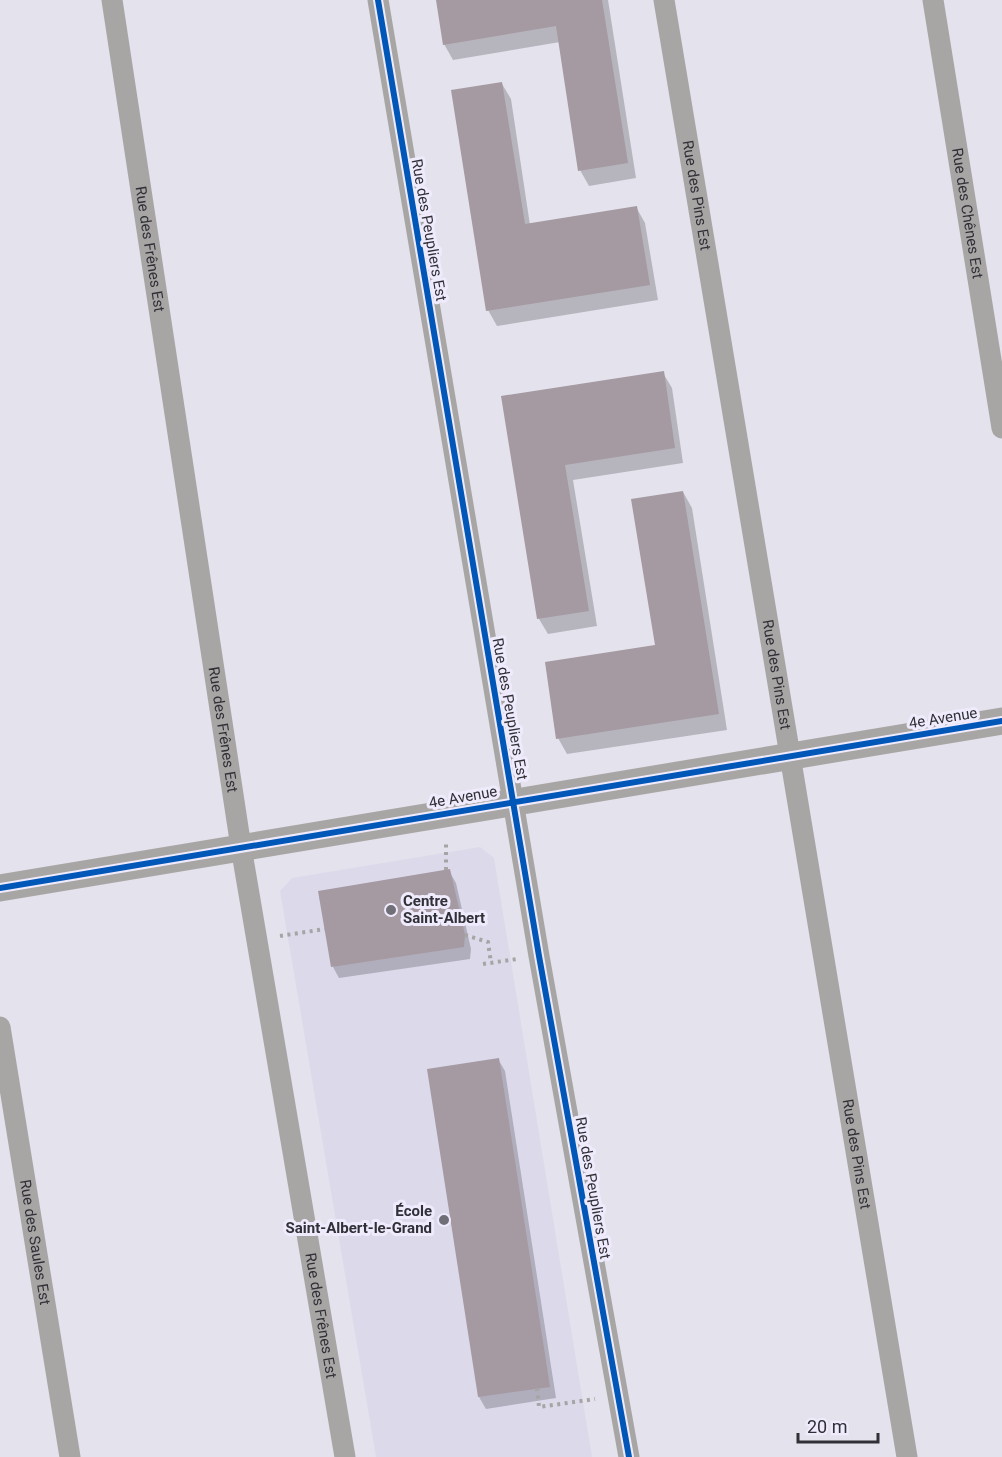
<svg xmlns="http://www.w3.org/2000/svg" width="1002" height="1457" viewBox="0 0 1002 1457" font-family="Roboto,sans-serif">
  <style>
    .built { fill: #dcd9eb }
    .shadow { fill: #0003 }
    .building { fill: #a599a2 }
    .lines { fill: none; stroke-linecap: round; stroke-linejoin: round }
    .path { stroke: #a7a4a5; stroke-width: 4; stroke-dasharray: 3 4.5; stroke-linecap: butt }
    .minor { stroke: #a8a6a5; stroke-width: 21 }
    .tertiary { stroke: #a8a6a5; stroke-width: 27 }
    .cycleway-casing { stroke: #efebfd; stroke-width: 10 }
    .cycleway { stroke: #0057b8; stroke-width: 6 }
    .poi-dot { fill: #706e76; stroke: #efebfd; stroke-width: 2 }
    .labels { text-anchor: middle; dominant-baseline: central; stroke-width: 6; stroke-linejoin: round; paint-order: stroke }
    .street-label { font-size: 15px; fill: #313037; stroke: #efebfd }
    .poi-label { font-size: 15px; font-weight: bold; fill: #313037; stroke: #efebfd; text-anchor: start }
  </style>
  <rect width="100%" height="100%" fill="#e4e2ec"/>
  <path class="built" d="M480,847L494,858L592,1457H376L280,891L292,878Z"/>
  <path class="shadow" d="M437,0H608L636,178L589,186L580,170L560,42L453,60L444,44Z
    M502,84L511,99L530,225L636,207L645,223L658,300L497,326L488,310Z
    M663,373L672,388L683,463L573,480L597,626L548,634L539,619L503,397Z
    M683,492L692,508L727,730L567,754L558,738L656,646Z
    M449,871L456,883L471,949L470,959L339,978L333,967Z
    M498,1059L505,1071L556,1398L486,1409L479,1397Z"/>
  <path class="building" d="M436,0H602L628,163L578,171L556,26L443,45Z
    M502,82L525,224L637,206L650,285L486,311L451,90Z
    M664,371L675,448L565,465L589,611L537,619L501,396Z
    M683,491L719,714L556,739L545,662L655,645L631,499Z
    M450,869L465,935L464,947L331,967L318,891Z
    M499,1058L550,1387L478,1397L427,1069Z"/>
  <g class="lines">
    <path class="path" d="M446,870V840
      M465,935L488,942L491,963
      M280,936L325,929
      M483,964L517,959
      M537,1388L539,1407L595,1399"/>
    <g class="minor">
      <path id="s1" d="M112,0L241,847L345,1457"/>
      <path d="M378,0L539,956L629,1457"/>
      <path id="s2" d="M664,0L907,1457"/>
      <path id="s3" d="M933,0L1002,428"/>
      <path id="s4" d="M0,1027L70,1457"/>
    </g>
    <path class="tertiary" d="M0,888L1002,721"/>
    <g class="cycleway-casing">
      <path id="cycleway" d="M378,0L539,956L629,1457
        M0,888L1002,721"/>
    </g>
    <use href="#cycleway" class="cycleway"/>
  </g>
  <g class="poi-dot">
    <circle cx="391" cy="910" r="6"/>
    <circle cx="444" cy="1220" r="6"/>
  </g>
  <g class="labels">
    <g class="street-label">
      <text stroke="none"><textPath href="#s2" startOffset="198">Rue des Pins Est</textPath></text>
      <text stroke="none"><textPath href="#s3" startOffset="216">Rue des Chênes Est</textPath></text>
      <text transform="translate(429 230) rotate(80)">Rue des Peupliers Est</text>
      <text stroke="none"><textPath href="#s1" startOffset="252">Rue des Frênes Est</textPath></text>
      <text stroke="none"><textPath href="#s2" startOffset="684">Rue des Pins Est</textPath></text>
      <text transform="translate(510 709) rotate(80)">Rue des Peupliers Est</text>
      <text transform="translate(943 718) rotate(-9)">4e Avenue</text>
      <text stroke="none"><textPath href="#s1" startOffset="738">Rue des Frênes Est</textPath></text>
      <text transform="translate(463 797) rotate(-10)">4e Avenue</text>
      <text stroke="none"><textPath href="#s2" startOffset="1170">Rue des Pins Est</textPath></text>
      <text transform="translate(593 1188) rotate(80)">Rue des Peupliers Est</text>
      <text stroke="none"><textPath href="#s4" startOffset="218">Rue des Saules Est</textPath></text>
      <text stroke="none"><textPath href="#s1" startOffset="1332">Rue des Frênes Est</textPath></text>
    </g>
    <g class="poi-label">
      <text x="403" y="901">Centre<tspan x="403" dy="17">Saint-Albert</tspan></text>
      <text x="432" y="1211" text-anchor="end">École<tspan x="432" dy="17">Saint-Albert-le-Grand</tspan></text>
    </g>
  </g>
  <path d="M798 1433v9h80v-9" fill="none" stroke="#313037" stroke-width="3"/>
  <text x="807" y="1433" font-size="18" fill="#313037" stroke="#efebfd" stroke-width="4.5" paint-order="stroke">20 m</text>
</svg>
